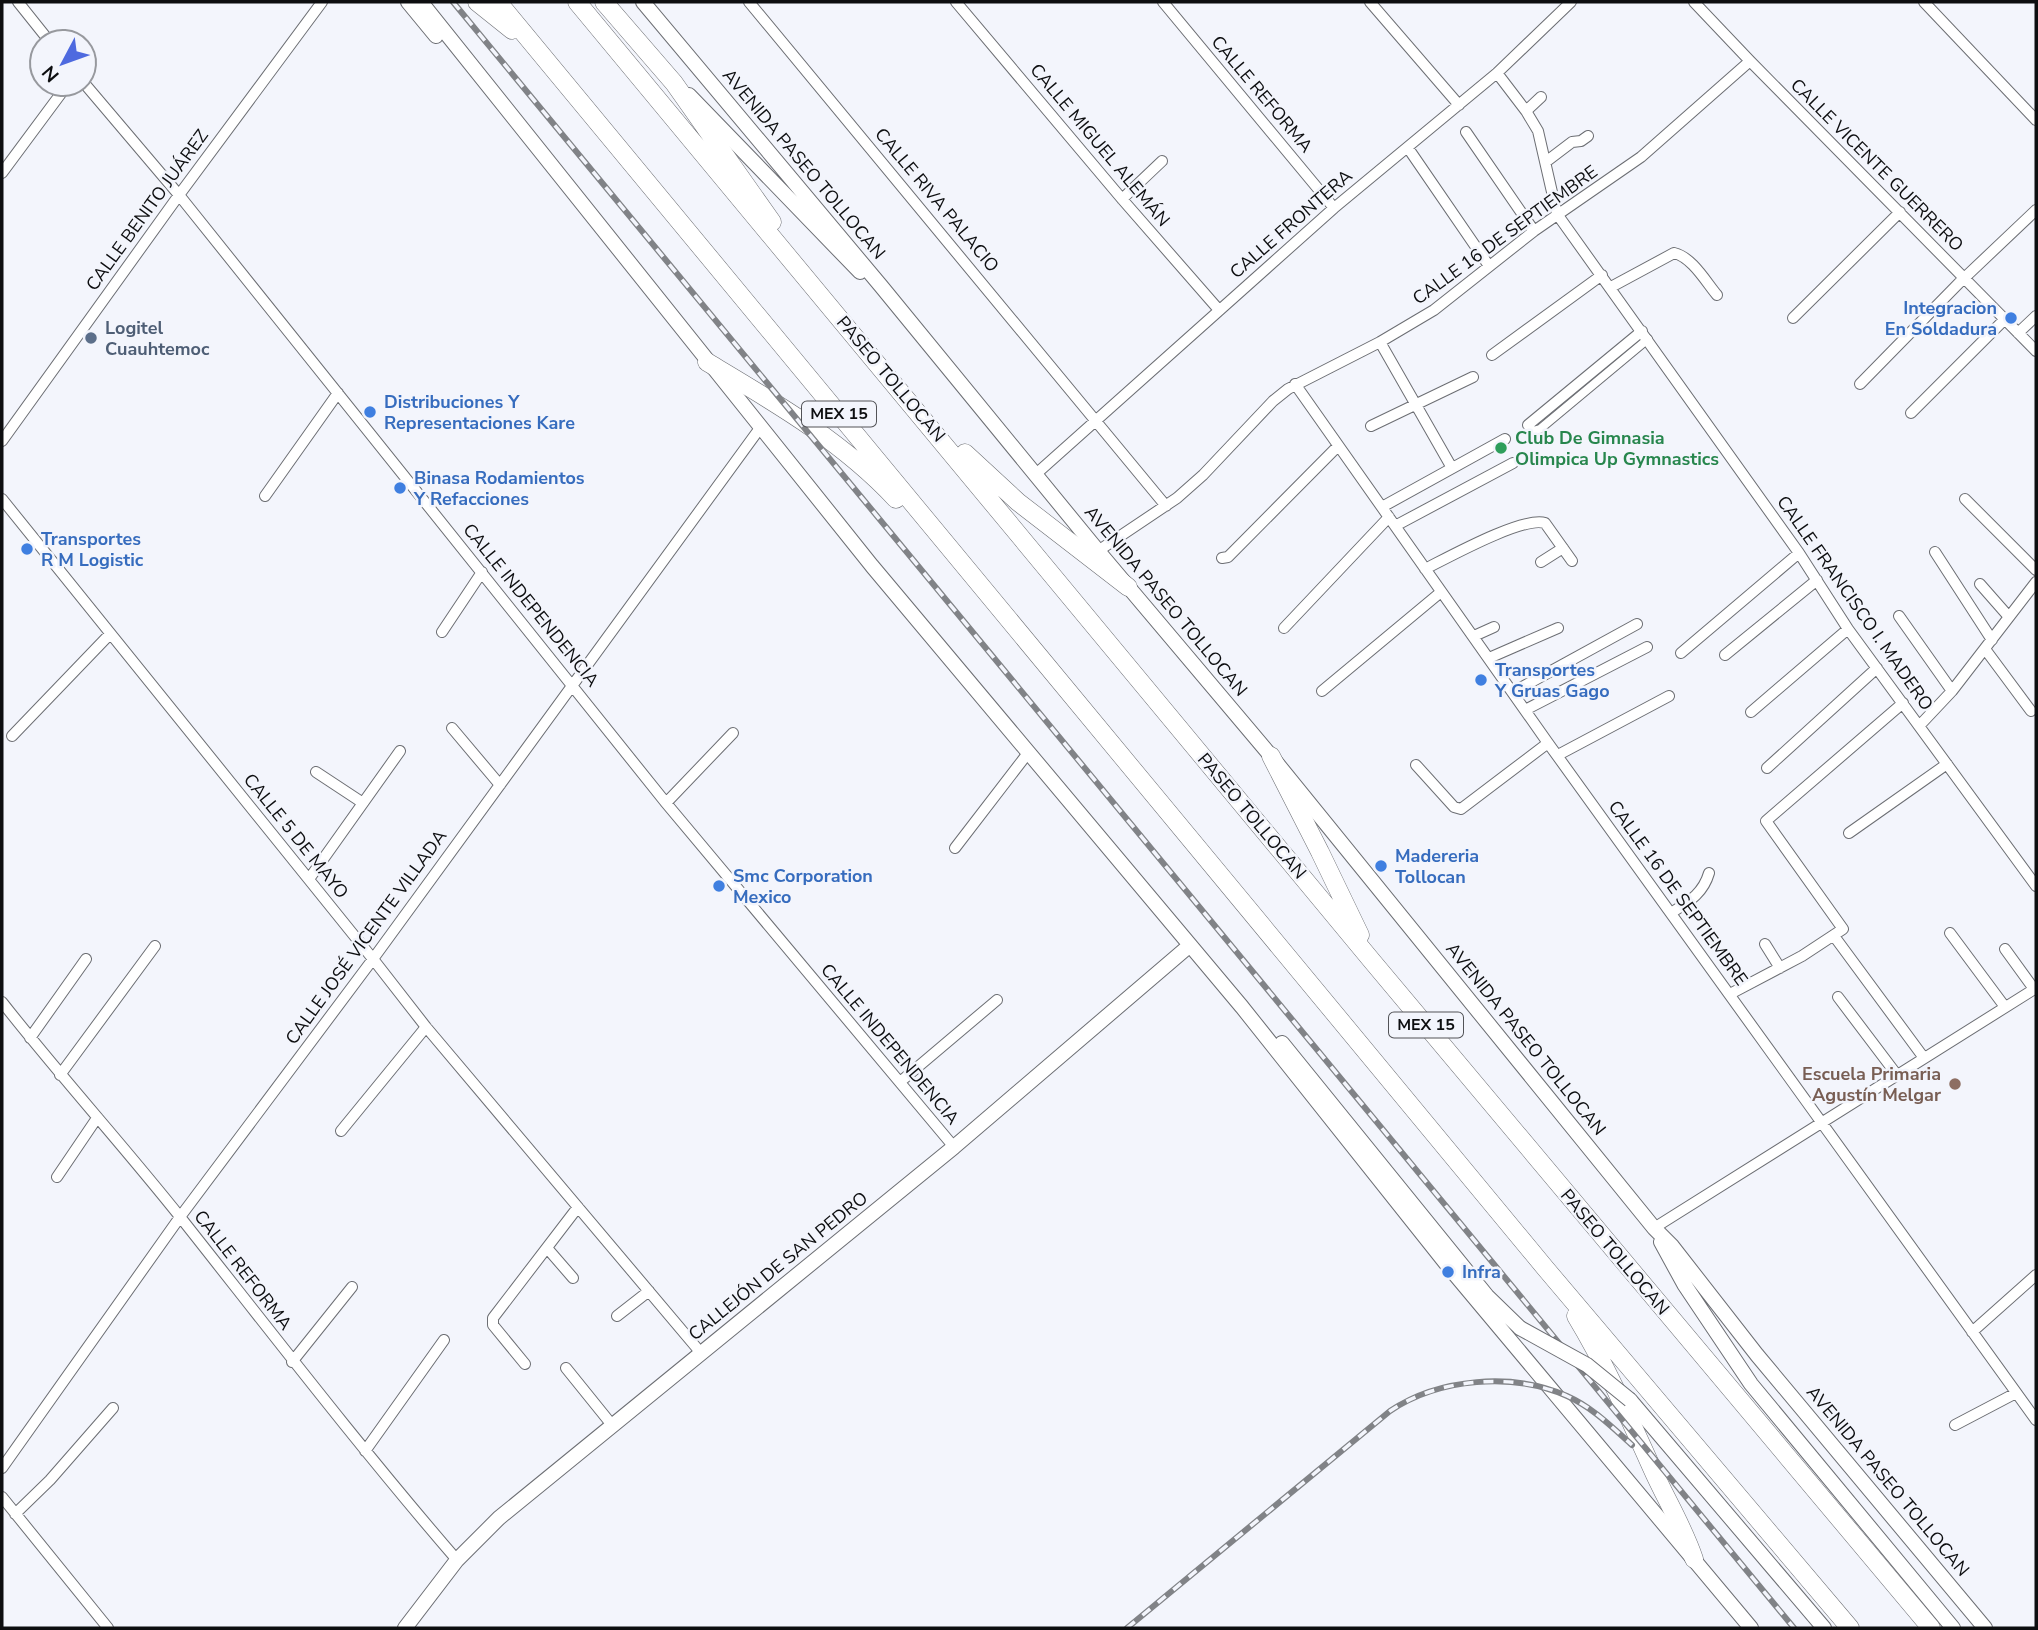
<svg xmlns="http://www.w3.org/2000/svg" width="2038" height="1630" viewBox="0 0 2038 1630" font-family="'Nunito Sans',sans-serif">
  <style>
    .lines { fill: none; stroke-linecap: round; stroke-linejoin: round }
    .pedestrian-casing { stroke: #6c6e73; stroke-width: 10 }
    .minor-casing { stroke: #6c6e73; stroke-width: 12 }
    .secondary-casing { stroke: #6c6e73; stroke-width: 16 }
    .trunk-casing { stroke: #6c6e73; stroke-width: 19 }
    .pedestrian { stroke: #fff; stroke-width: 8 }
    .minor { stroke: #fff; stroke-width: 10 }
    .secondary { stroke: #fff; stroke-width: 14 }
    .trunk { stroke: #fff; stroke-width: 18 }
    .rail-casing { stroke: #818387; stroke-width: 6 }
    .rail { stroke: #f3f5fc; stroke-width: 3.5; stroke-dasharray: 10; stroke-linecap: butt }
    .secondary-bridge-casing { stroke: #6c6e73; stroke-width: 16; stroke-linecap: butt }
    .secondary-bridge { stroke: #fff; stroke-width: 14 }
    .shop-dot { fill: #3f7fe0; stroke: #f3f5fc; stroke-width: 2.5 }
    .service-dot { fill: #5c6f8a; stroke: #f3f5fc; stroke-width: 2.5 }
    .leisure-dot { fill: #2e9e5b; stroke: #f3f5fc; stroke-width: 2.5 }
    .education-dot { fill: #8d6e63; stroke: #f3f5fc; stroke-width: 2.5 }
    .labels { text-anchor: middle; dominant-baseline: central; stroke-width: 5; stroke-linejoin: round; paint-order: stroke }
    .shield { fill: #f3f5fc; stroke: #525357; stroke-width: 2 }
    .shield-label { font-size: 16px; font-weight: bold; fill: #0d0e10 }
    .street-label { font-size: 18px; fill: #0d0e10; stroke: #f3f5fc }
    .shop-label { font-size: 18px; font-weight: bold; fill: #366cbe; stroke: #f3f5fc; text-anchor: start }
    .service-label { font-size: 18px; font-weight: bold; fill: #4e5e75; stroke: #f3f5fc; text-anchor: start }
    .leisure-label { font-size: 18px; font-weight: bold; fill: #27864d; stroke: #f3f5fc; text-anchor: start }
    .education-label { font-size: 18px; font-weight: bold; fill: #785e54; stroke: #f3f5fc; text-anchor: end }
  </style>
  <rect width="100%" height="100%" fill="#f3f5fc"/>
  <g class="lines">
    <g class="pedestrian-casing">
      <path id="pedestrian" d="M1528,425L1533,431L1540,429L1648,339"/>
    </g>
    <g class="minor-casing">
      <path id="minor" d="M18,2L50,42
        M749,2L1166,506
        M956,2L1122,199L1219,310
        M1163,2L1334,208
        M1370,2L1459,105
        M1694,2L1750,61L2036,351
        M1924,2L2036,120
        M1497,73L1526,111L1538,131L1557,214L1799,553L1848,629L2036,886
        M84,83L179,195L666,803L954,1147
        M1526,111L1541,97
        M1466,132L1534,231
        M1408,148L1489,266
        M1547,161L1572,142L1581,141L1588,136
        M2,173L68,84
        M1122,199L1162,161
        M1611,287L1674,253C1692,257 1706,282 1717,295
        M1793,318L1900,212
        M2018,333L2036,316
        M1380,342L1452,468
        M1492,355L1602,275
        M1295,384L1548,743L2036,1420
        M1860,384L1959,283L2036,210
        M1911,413L2005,319
        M1528,425L1642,331
        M1371,426L1473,377
        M2,441L179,195L322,2
        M1036,474L1334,208L1497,73L1571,2
        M265,496L338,393
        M2,499L373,959L426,1027L701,1353
        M1965,499L2036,570
        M1382,507L1505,439
        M1395,526L1513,463
        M1098,551L1177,498L1203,475L1273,401L1288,389L1380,342L1434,310L1534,231L1641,157L1750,61
        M1935,552L1992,640
        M1222,558L1228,557L1338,446
        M1541,562L1563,548
        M1425,569C1449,557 1523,516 1545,523L1572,561
        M1980,584L2009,617
        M1899,616L1952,691
        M1284,628L1389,517
        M442,632L482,572
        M1474,636L1494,627
        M1985,649L2031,711
        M1681,653L1799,553
        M1725,655L1817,580
        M1489,658L1558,628
        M1322,691L1441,592
        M1513,692L1637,624
        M1525,710L1647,647
        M1751,712L1848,629
        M1920,725L1952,691L2036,582
        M452,728L500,785
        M12,736L110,634
        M1558,755L1669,696
        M1416,765L1454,807L1461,809L1548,743
        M1767,768L1877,668
        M316,772L363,803
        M666,803L733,733
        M1849,833L1947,764
        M955,848L1028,753
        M309,879L400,751
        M1671,913C1688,902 1703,894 1709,873
        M1950,933L2005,1007
        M1834,936L1924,1058
        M1765,944L1780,968
        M2005,949L2034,989
        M1730,994L1802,956L1843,929L1766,821L1903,703
        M1838,997L1897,1075
        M2,1002C60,1076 123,1145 181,1218C272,1333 361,1449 457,1560
        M30,1038L86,959
        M60,1075L155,946
        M900,1082L997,1000
        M341,1131L426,1027
        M57,1177L97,1118
        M1654,1228L2036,988
        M547,1248L573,1278
        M617,1316L649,1291
        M1972,1332L2036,1275
        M292,1362L352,1287
        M525,1364L493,1325V1318L578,1207
        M566,1368L612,1425
        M1955,1425L2016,1393
        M365,1451L444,1340
        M2,1468L180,1217L373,959L760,428
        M2,1497L108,1628
        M15,1514L50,1480L113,1408"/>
    </g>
    <g class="secondary-casing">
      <path id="secondary" d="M408,2L436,36
        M421,2L872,566L1242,1007L1448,1266L1751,1628
        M643,2L881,286L1098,551L1271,756L1654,1228L1672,1246L1757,1355L1985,1628
        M689,95L860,272
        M1282,1043L1487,1296L1520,1328
        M1661,1242L1684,1284L1751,1384L1953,1628
        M1630,1400L1824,1628
        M405,1628L457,1560L499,1518L954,1147L1189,946"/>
    </g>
    <g class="trunk-casing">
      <path id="trunk" d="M477,2L512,30
        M498,2L1546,1269L1850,1628
        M577,2L1372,961L1931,1628
        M604,2L674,83L772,222
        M707,362C774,402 842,441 896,499
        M965,453L1018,502L1128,587
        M1271,756L1320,852L1360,935
        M1576,1316C1605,1364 1628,1415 1651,1466C1665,1498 1683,1526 1694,1559"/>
    </g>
    <use href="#pedestrian" class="pedestrian"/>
    <use href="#minor" class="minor"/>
    <use href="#secondary" class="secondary"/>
    <use href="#trunk" class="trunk"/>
    <g class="rail-casing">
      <path id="rail" d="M453,2L1794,1628
        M1127,1628L1390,1411C1439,1378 1513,1372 1567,1396C1592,1407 1612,1427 1632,1445"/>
    </g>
    <use href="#rail" class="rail"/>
    <g class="secondary-bridge-casing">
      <path id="secondary-bridge" d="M1520,1328L1587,1365L1630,1400"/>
    </g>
    <use href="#secondary-bridge" class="secondary-bridge"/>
  </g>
  <g class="shop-dot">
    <circle cx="2011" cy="318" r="7"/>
    <circle cx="370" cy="412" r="7"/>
    <circle cx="400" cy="488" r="7"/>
    <circle cx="27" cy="549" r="7"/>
    <circle cx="1481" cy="680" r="7"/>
    <circle cx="1381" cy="866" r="7"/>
    <circle cx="719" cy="886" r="7"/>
    <circle cx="1448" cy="1272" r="7"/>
  </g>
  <circle class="service-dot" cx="91" cy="338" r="7"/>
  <circle class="leisure-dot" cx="1501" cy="448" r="7"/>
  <circle class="education-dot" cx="1955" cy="1084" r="7"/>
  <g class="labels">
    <g class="shield">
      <rect x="802" y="401.5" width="74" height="25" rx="5"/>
      <rect x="1389" y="1012.5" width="74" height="25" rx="5"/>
    </g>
    <g class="shield-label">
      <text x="839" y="414">MEX 15</text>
      <text x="1426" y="1025">MEX 15</text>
    </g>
    <g class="street-label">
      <text transform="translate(1262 94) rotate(50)">CALLE REFORMA</text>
      <text transform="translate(1100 145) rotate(50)">CALLE MIGUEL ALEMÁN</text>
      <text transform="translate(804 164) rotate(50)">AVENIDA PASEO TOLLOCAN</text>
      <text transform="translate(1877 165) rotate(45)">CALLE VICENTE GUERRERO</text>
      <text transform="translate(937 200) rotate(50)">CALLE RIVA PALACIO</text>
      <text transform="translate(147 210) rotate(-54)">CALLE BENITO JUÁREZ</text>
      <text transform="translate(1291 224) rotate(-41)">CALLE FRONTERA</text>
      <text transform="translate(1505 235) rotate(-36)">CALLE 16 DE SEPTIEMBRE</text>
      <text transform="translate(891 379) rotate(50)">PASEO TOLLOCAN</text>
      <text transform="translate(1166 601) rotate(50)">AVENIDA PASEO TOLLOCAN</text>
      <text transform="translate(1855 603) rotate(55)">CALLE FRANCISCO I. MADERO</text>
      <text transform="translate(531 605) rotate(51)">CALLE INDEPENDENCIA</text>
      <text transform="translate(1252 816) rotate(50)">PASEO TOLLOCAN</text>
      <text transform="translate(296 836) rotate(51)">CALLE 5 DE MAYO</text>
      <text transform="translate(1678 893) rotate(54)">CALLE 16 DE SEPTIEMBRE</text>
      <text transform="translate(366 937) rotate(-54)">CALLE JOSÉ VICENTE VILLADA</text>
      <text transform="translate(1526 1039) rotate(51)">AVENIDA PASEO TOLLOCAN</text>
      <text transform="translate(890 1044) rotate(50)">CALLE INDEPENDENCIA</text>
      <text transform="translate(1615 1252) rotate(50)">PASEO TOLLOCAN</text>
      <text transform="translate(778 1266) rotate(-39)">CALLEJÓN DE SAN PEDRO</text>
      <text transform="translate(243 1270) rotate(52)">CALLE REFORMA</text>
      <text transform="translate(1888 1481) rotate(50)">AVENIDA PASEO TOLLOCAN</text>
    </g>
    <g class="shop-label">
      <text x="1997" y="308" text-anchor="end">Integracion<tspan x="1997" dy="21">En Soldadura</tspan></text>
      <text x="384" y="402">Distribuciones Y<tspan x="384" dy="21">Representaciones Kare</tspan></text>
      <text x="414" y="478">Binasa Rodamientos<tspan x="414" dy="21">Y Refacciones</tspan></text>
      <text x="41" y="539">Transportes<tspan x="41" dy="21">R M Logistic</tspan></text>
      <text x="1495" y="670">Transportes<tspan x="1495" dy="21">Y Gruas Gago</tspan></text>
      <text x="1395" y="856">Madereria<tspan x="1395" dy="21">Tollocan</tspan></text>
      <text x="733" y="876">Smc Corporation<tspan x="733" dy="21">Mexico</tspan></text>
      <text x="1462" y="1272">Infra</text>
    </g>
    <g class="service-label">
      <text x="105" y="328">Logitel<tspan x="105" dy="21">Cuauhtemoc</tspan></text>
    </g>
    <g class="leisure-label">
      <text x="1515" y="438">Club De Gimnasia<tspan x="1515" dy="21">Olimpica Up Gymnastics</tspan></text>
    </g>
    <g class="education-label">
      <text x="1941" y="1074">Escuela Primaria<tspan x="1941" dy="21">Agustín Melgar</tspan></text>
    </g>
  </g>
  <rect width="2038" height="1630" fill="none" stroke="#0d0e10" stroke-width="7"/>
  <g transform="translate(63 63) rotate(229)"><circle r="33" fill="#f3f5fc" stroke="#97999e" stroke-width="2"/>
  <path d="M0-5L12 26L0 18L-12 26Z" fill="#4e6adf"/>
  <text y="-10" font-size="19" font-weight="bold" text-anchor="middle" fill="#0d0e10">N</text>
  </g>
</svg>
